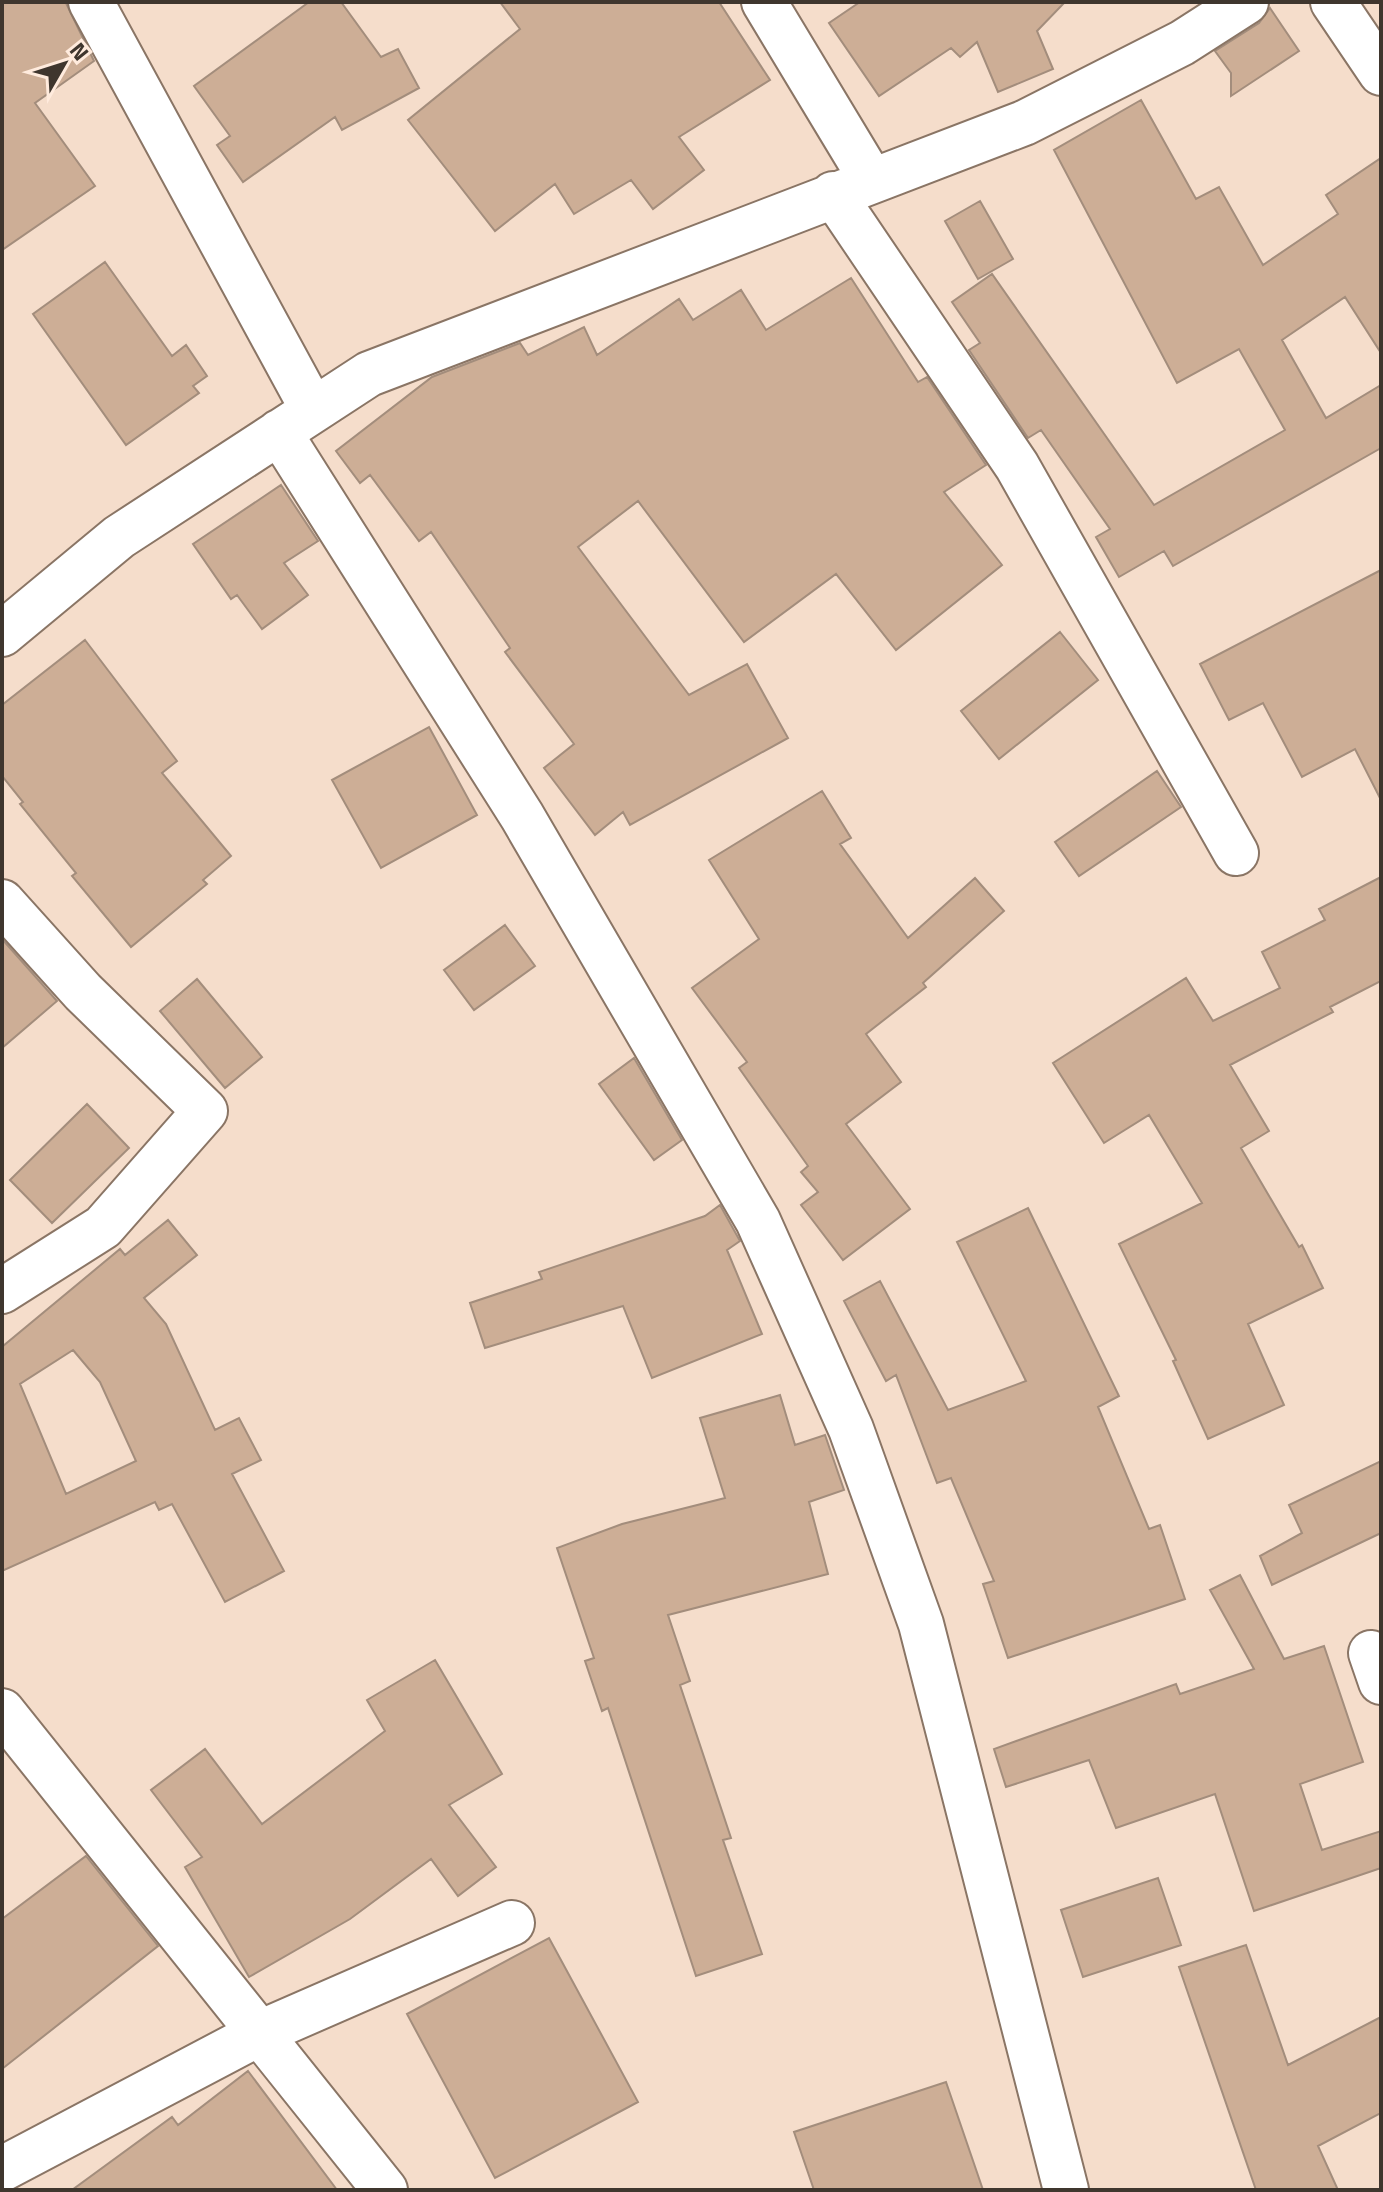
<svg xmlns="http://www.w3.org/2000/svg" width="1383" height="2192" viewBox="0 0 1383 2192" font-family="'Titillium Web',sans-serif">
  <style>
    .building { fill: #cdae96; stroke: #a38d7c; stroke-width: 2; fill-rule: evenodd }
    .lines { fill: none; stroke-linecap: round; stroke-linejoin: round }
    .minor-casing { stroke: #8a7565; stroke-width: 48 }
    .minor { stroke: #fff; stroke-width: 44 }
  </style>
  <rect width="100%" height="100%" fill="#f5ddcb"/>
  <path class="building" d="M2,2L66,3L94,61L35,103L95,186L2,250Z
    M309,2H341L381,57L398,49L419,88L342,130L335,117L243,182L217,145L230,136L194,86Z
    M500,2H719L770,80L679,137L704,170L653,209L631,180L574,214L555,184L495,231L408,120L520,29Z
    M860,2H1065L1037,31L1053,69L998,92L977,42L960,57L951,48L879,96L829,23Z
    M1270,8L1299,51L1231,96V73L1215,51L1259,23Z
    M1141,100L1196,199L1219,187L1263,265L1338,214L1326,195L1381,158V353L1345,297L1282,340L1326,418L1381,385V448L1173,566L1164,551L1119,577L1096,537L1110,529L1041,430L1028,438L969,350L980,343L952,302L992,274L1154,505L1285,430L1239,349L1177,383L1054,150Z
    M980,201L1013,259L978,279L945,221Z
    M105,262L172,356L186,345L207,376L193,386L199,393L126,445L33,314Z
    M851,278L918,382L927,377L986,465L944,492L1002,565L896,650L836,574L744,642L638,501L578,547L689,695L747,664L788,738L630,825L623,812L595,835L544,768L574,744L505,652L510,648L431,532L419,541L370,475L360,483L336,451L432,377L520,343L528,355L584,327L597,355L679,299L693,320L741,290L766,330Z
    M281,485L318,541L284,563L308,595L262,629L237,595L231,599L193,544Z
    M1381,570V800L1355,749L1302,777L1263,703L1229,720L1200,664Z
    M1060,632L1098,680L999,759L961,711Z
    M85,640L177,761L162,773L231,856L203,880L207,884L131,947L72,876L76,873L20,804L23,802L2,776V705Z
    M429,727L477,815L381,868L332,780Z
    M1157,771L1181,807L1079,876L1055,842Z
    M822,791L851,838L840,844L908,938L975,878L1004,911L923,983L926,987L866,1034L901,1082L846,1124L910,1209L843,1260L801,1205L818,1192L801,1172L808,1166L739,1068L747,1062L692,988L759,939L709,860Z
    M1381,877V981L1330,1007L1333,1012L1230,1065L1269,1131L1241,1148L1299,1247L1302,1245L1323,1288L1248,1324L1284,1405L1208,1439L1173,1361L1176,1360L1119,1244L1202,1203L1149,1115L1104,1143L1053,1063L1186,978L1213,1021L1280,988L1262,952L1325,920L1319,909Z
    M505,925L535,966L474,1010L444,970Z
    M2,939L57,1001L2,1048Z
    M197,979L262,1057L225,1088L160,1011Z
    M634,1058L682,1140L654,1160L599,1084Z
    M87,1104L129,1148L52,1223L10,1180Z
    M720,1205L740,1241L727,1250L762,1334L652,1378L623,1306L485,1348L470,1303L542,1279L539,1272L705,1216Z
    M1028,1208L1119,1396L1098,1407L1149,1529L1160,1525L1185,1599L1008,1658L983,1584L994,1581L951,1478L937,1483L896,1375L886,1381L844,1301L880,1281L948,1410L1026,1381L957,1242Z
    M168,1220L197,1255L144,1298L166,1324L215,1430L239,1418L261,1460L232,1474L284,1571L225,1602L172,1504L159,1510L155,1502L2,1571V1343L3,1346L120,1249L125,1255ZM73,1350L100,1382L136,1461L66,1494L20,1384Z
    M780,1395L795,1445L825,1435L844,1490L809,1502L828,1574L668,1615L690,1681L680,1685L731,1838L723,1840L762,1954L696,1976L608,1708L602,1711L585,1661L594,1658L557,1548L622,1524L725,1498L700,1418Z
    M1381,1461V1533L1272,1585L1260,1556L1302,1533L1289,1505Z
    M1240,1575L1284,1659L1324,1646L1363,1762L1300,1784L1322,1850L1381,1831V1868L1254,1911L1215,1794L1116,1828L1089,1760L1006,1787L994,1749L1176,1684L1180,1694L1254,1669L1210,1590Z
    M435,1660L502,1774L449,1805L496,1867L458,1896L431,1859L350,1919L249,1977L185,1867L202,1857L151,1790L205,1749L262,1824L385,1731L367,1700Z
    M86,1856L158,1946L2,2069V1919Z
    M1158,1878L1181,1945L1083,1977L1061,1910Z
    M549,1938L638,2102L495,2178L407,2014Z
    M1246,1945L1288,2065L1381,2017V2113L1318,2146L1338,2190H1256L1179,1967Z
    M248,2071L337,2190H72L172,2117L178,2125Z
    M946,2082L983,2190H814L794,2132Z"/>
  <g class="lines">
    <g class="minor-casing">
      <path id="minor" d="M91,2L313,410
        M764,2L872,181
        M1333,2L1381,73
        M833,194L1017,466L1236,853
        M279,432L522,816L758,1221L851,1429L921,1624L1066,2190
        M2,634L119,537L369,374L1024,123L1182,43L1246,2
        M2,902L83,992L205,1111L103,1227L2,1291
        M1371,1653L1381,1682
        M2,1711L385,2190
        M2,2169L262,2032L512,1923"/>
    </g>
    <use href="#minor" class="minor"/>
  </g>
  <rect width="1383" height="2192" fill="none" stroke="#3f362e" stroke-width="8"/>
  <g transform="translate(64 64) rotate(51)" stroke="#ffebdd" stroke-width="6" paint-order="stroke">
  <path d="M0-6L14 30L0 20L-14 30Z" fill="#3f362e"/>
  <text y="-12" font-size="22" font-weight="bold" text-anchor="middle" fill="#3f362e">N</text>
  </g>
</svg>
